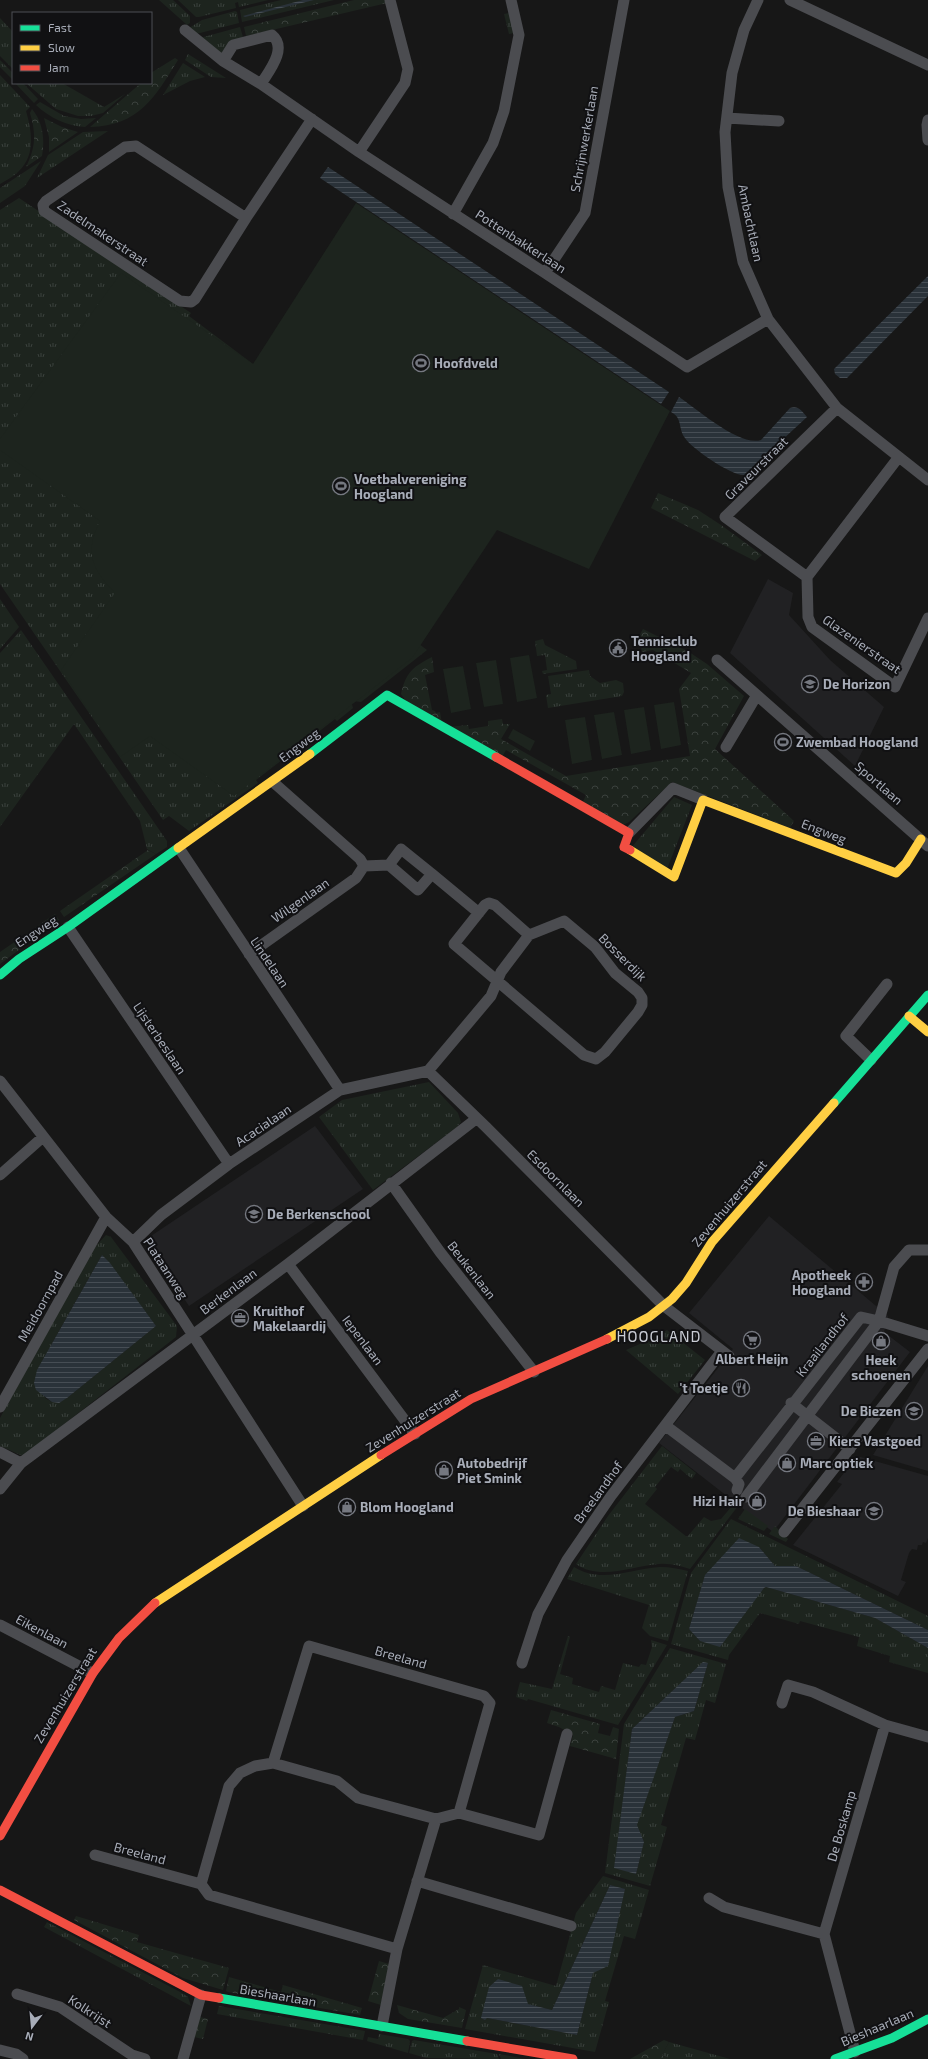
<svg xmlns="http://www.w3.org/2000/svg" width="928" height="2059" viewBox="0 0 928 2059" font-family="'Exo 2',sans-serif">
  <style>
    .built { fill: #212123 }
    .grass { fill: url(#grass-tufts); fill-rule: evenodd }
    .forest { fill: url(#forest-crowns) }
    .pitch { fill: #1d241e }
    .water { fill: url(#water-rules) }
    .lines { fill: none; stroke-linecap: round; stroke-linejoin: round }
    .street { stroke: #4b4c50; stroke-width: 11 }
    .fast { stroke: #16e098; stroke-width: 9 }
    .slow { stroke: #ffcf43; stroke-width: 9 }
    .jam { stroke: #f24e42; stroke-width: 9 }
    .labels { text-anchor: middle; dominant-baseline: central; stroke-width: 4; stroke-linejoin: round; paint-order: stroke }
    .street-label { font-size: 13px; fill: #a8adb8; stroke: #111113 }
    .poi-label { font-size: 13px; font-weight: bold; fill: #a8adb8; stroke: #111113; text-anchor: start }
    .quarter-label { font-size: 15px; letter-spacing: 1px; fill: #c9ccd4; stroke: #111113 }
  </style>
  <defs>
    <pattern id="grass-tufts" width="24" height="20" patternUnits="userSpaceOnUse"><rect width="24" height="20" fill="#1d241e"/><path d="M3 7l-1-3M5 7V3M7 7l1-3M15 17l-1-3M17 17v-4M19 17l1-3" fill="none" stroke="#3b413d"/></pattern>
    <pattern id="forest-crowns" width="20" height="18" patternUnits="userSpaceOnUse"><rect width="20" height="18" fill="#1d241e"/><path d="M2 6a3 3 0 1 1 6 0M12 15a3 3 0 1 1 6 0" fill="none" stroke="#3b413d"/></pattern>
    <pattern id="water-rules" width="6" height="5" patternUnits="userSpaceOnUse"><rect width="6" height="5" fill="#2a3239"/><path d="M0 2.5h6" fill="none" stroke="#464d54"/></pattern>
  </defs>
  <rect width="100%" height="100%" fill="#171717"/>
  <path class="built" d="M768,579L793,593L789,615L830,660L884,707L855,766L730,653Z
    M315,1126L363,1189L189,1306L145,1240Z
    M769,1216L888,1316L884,1332L910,1352L773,1532L659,1443L733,1349L689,1313Z
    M928,1366V1471L873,1455Z
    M857,1456L928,1476V1538L926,1543L923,1542L922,1545H918L917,1550L912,1549L909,1553L901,1580L906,1582L898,1596L793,1545L842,1484L837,1482Z"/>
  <path class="grass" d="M159,0H173L190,16V23L187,25L186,24Z
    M178,0H268L239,7L238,2L235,3L236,8L199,17H196Z
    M281,0H334L242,22L240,10Z
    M235,11L237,12L239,23L196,34L189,28L202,20Z
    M509,13L514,33L509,34L504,14Z
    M0,18L13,32V69L0,56Z
    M240,27L243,37L221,54L200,38Z
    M188,54L226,78L211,77L185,60Z
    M0,60L13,73V80L0,67Z
    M183,63L205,77L190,81L163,95Z
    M0,75L30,107L26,111C32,132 36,155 18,172C13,177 6,180 0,184Z
    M15,83H23L38,99L34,103Z
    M26,83H62L104,107L125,94L103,113L91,116H78L56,109Z
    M40,102L64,116L81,119L96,118L85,127C67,126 50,118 36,105Z
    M108,131L37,178L48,155L83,132Z
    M41,161L25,186L0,203V188Z
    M19,198L191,313L189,316L253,364L353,708L337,721L335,719L256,780L258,783L189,831L169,816L163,820L0,584V210Z
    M0,599L19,627L0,649Z
    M21,630L167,841V847L156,854L147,849L140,821L74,724L0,827V653Z
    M411,638L427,650L361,702L354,701Z
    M543,639L545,645L576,661L577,669L543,674L542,671L547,670L545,655L537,656L535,641Z
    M589,670L590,676L600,683L616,680L623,683L624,692L622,696L548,708L546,695L551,694L548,676Z
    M674,797L692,805L667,869L631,848Z
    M429,1082L458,1113L461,1122L457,1127L373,1190L319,1117L342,1100Z
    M106,1235L111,1237L177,1326L176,1337L23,1456L0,1446V1418L93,1249ZM102,1255L156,1326L67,1398C58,1403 54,1404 45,1398L51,1345Z
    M667,1330L705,1360L678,1394L626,1350L656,1337Z
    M662,1446L696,1473L692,1479L680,1469L678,1472L671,1467L655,1487L657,1489L645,1504L687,1537L704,1517L711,1521L721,1519L738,1499L741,1502L690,1569C680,1566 670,1563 659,1564C632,1566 600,1581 576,1564L608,1516Z
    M745,1509L768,1526L764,1531L738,1519Z
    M731,1519L928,1616V1630L796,1566H775L759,1547L705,1576L689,1629L700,1641L766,1587L875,1618L928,1648V1673L889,1662L890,1656L857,1646L859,1637L800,1621L799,1624L760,1613L729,1655L728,1660L671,1644L691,1573Z
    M775,1526L788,1539L786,1542L769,1534Z
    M574,1567C601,1584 631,1569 660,1567C670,1567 679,1569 688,1571L668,1641L650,1636L642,1628L649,1605L567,1579Z
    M568,1636L570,1637L560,1674L573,1678L572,1684L599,1692L601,1686L615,1690L623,1663L639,1667L641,1664L646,1665L652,1647L651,1640L667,1645L618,1725L528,1699L527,1701L516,1697L520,1682L552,1689Z
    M670,1648L726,1664L715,1703L706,1700L695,1740L686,1738L661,1825L667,1827L650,1886L605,1873L624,1724ZM708,1663L694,1711L675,1717L636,1825L644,1842L636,1874L626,1777L632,1729L674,1690Z
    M603,1876L649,1890L635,1939L624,1936L605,2001L609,2002L595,2052L465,2029L483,1965L556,1986L576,1913ZM610,1885L624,1889L593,1973L577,2035L487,2018L528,2004L552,2010Z
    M47,1922L182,1993L188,1997L191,2006L44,1927Z
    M219,2006L365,2031L363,2040L217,2014Z
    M379,2034L408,2039L410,2041L408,2053L367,2041L368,2037L378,2039Z
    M414,2040L497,2054L499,2059L426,2058L409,2053L412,2041Z
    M669,2042L730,2059H670L662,2055Z
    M499,2054L526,2059H501Z"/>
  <path class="forest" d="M354,0H386L387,3L246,36L244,27Z
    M175,58L178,60C155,97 139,126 90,127L141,83H151V73L154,71Z
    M32,109C43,122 45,140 42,156L26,167C36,147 36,133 30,113Z
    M44,118L62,127L78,132L49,152V137Z
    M658,493L698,510L721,525L762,555L755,561L651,508Z
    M643,629L689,652L707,664L744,696L715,749L794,821L790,828L672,782L629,822L623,825L582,804L586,795L506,750L502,757L448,727L468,725L469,729L488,726V721L502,719L503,724H510L501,739L566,776L690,756L679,689L691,673L653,650L642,652L639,636Z
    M432,657L434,672L425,675L432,710L435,711L436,713L440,712L442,724L408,704L401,694C406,672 413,667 432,657Z
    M148,850L156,854L64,917L60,911Z
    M55,914L59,920L0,964V952Z
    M551,1710L600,1724L598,1733L610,1736L613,1727L619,1729L616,1759L570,1746L573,1735L559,1727L547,1723Z
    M76,1916L139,1935L137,1942L229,1968L223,1990L183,1978L74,1920Z
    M379,1961L389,1964L381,2005L368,2001Z
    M229,1977L281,1992L283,1985L362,2008L360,2015L228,1992L226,1991Z
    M397,2005L443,2018L459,2009V2007L466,2010L462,2028L408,2019L399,2013Z
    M200,2017L208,2019L203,2039L194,2037Z
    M664,2040L669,2042L662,2055L670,2059H630Z"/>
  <path class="pitch" d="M356,203L670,411L589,569L497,530L412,658L234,796L150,736L120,757L61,670L115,593C92,569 84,553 100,521L0,450V439L121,273L253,364Z
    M529,655L537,698L517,702L510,658Z
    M496,660L503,704L484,707L476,663Z
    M463,666L471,709L451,713L443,669Z
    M674,702L681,745L661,749L654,705Z
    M644,707L651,750L631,754L624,710Z
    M614,712L622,755L602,759L594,715Z
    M585,717L592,760L572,764L565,720Z
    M513,729L535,741L530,751L508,738Z"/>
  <path class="water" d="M303,0H314L245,17L243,16Z
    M328,167L669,392L661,404L320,178Z
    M928,276V296L847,378H840L835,374L834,369Z
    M679,397C697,409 740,447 761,440L790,408C798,405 802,411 807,417L744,475C732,476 692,449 685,438C678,429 683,418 671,412Z
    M102,1255L110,1263L156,1326L67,1398L59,1403L52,1402L36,1390L34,1383L37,1370Z
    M739,1538L759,1547L775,1566H796L928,1630V1648L875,1618L766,1587L764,1588L720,1647L700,1641L689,1629L705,1575Z
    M703,1662L708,1663L694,1711L675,1717L637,1825L644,1842L636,1874L614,1868L632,1729Z
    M610,1885L625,1889L623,1898L608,1966L593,1973L577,2035L487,2018L485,2020L481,2018L489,1987L498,1979L522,1986L528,2004L552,2010Z"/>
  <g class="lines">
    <path class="street" d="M758,0L744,30L732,73L725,132L728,187L743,262L768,319L837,408L928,480
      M790,0L928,65
      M185,30L223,61L261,84L359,152L545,273L687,367L768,319
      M223,61L233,45L272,35C288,48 269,71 261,84
      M727,118L779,121
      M928,120L927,125L928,140
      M359,152L405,83L408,69L390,0
      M453,214L493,143L504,111L519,35L511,0
      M246,218L195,299L191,302L180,301L44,211L43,205L46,201L125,147L136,146L246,218L312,119
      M545,273L585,213L624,0
      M898,458L807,577L808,617L812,627L895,687L928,618
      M807,577L725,517L837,408
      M717,660L928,846
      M726,747L757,695
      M629,833L673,788L703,800
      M179,848L340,1090
      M389,865L401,849L432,874
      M364,866L389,865L418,890L432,874L479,913
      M489,903L495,905L529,935L564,921L595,947L615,973L638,992L642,998V1005L638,1012L605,1052L596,1059L584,1055L454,944L485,905Z
      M68,927L229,1164
      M249,954L356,878L364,866L360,859L273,782
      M871,1060L846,1036L887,984
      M428,1071L486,1127L664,1306L729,1356
      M428,1071L491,996L501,972L529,935
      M0,1081L106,1217L133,1242L303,1506
      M0,1175L43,1137
      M391,1183L440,1252L534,1372
      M133,1242L161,1215L229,1164L340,1090L428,1071
      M288,1264L415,1434
      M791,1403L850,1449
      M0,1407L106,1217
      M666,1426L735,1478L861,1317L879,1321L928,1336
      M0,1452L21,1463
      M735,1478L739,1484L737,1490
      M0,1489L21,1463L288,1264L476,1119
      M746,1497L879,1321L894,1267L909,1250H928
      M784,1532L928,1349
      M0,1625L92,1673
      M522,1663L538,1614L567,1560L611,1496L722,1351
      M782,1703L788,1685L813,1692L885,1725L928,1737
      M273,1763L337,1781L358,1798L436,1819
      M459,1813L539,1835L567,1734
      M95,1855L201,1884
      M417,1881L571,1926
      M709,1898L724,1907L824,1934
      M17,1994L60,2007L132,2055L145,2059
      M382,2026L397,1949L209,1895L201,1884L229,1786L240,1773L255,1766L273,1763L309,1646L484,1696L490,1703L459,1813L436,1819L397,1949
      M0,2050L16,2054L23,2059
      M855,2052L824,1934L885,1725
      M183,2059L201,1995"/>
    <path class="fast" d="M310,754L387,695L496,757
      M0,975L19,959L68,927L178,848
      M834,1103L928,995
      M219,1998L467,2041
      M835,2059L892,2038L928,2019"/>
    <path class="slow" d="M178,848L310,754
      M630,850L674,877L703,800L896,873L906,863L921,839
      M909,1016L928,1032
      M607,1339L649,1317L672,1299L686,1283L712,1242L834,1103
      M155,1603L381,1455"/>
    <path class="jam" d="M496,757L629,833L624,847L630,850
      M381,1455L471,1399L607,1339
      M0,1836L93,1673L119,1638L155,1603
      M0,1890L201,1995L219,1998
      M467,2041L573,2059"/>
  </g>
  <defs>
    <g id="stadium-ring" transform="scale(0.9)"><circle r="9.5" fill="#111113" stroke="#757880" stroke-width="1.5"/><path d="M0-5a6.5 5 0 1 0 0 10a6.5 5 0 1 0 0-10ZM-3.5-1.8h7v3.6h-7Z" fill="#757880"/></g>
    <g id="civic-ring" transform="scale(0.9)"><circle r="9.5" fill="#111113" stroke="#757880" stroke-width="1.5"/><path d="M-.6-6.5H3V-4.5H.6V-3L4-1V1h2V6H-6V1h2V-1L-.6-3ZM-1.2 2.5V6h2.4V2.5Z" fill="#757880"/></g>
    <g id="school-ring" transform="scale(0.9)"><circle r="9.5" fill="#111113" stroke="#757880" stroke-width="1.5"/><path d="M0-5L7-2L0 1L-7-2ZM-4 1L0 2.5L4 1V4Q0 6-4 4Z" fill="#757880"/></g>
    <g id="pharmacy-ring" transform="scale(0.9)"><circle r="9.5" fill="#111113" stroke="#757880" stroke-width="1.5"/><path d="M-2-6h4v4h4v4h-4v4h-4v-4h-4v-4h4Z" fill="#757880"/></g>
    <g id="office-ring" transform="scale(0.9)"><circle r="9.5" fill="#111113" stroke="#757880" stroke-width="1.5"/><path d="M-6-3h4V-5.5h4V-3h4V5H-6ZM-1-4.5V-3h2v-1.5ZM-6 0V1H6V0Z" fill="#757880"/></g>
    <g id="supermarket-ring" transform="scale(0.9)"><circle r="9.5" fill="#111113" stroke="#757880" stroke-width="1.5"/><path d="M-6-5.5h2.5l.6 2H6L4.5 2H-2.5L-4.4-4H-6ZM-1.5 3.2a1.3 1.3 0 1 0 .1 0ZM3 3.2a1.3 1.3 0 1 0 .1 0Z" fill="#757880"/></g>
    <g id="shop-ring" transform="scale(0.9)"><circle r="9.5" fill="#111113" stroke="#757880" stroke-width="1.5"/><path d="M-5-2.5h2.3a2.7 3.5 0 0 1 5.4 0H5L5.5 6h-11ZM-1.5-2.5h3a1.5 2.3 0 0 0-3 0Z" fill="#757880"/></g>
    <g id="restaurant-ring" transform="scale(0.9)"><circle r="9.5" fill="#111113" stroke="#757880" stroke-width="1.5"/><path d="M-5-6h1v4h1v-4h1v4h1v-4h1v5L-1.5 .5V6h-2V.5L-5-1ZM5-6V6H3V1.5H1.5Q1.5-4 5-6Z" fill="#757880"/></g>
  </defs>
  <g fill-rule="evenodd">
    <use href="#stadium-ring" x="421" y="363"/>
    <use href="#stadium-ring" x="341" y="486"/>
    <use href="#civic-ring" x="618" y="648"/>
    <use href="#school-ring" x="810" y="684"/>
    <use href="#stadium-ring" x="783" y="742"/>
    <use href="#school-ring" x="254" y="1214"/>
    <use href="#pharmacy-ring" x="864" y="1282"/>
    <use href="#office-ring" x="240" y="1318"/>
    <use href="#supermarket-ring" x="752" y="1340"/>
    <use href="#shop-ring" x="881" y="1341"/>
    <use href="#restaurant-ring" x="741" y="1388"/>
    <use href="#school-ring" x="914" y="1411"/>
    <use href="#office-ring" x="816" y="1441"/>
    <use href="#shop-ring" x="787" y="1463"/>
    <use href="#shop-ring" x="444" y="1470"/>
    <use href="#shop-ring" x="757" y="1501"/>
    <use href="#shop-ring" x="347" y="1507"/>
    <use href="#school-ring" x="874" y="1511"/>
  </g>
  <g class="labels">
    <g class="street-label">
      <text transform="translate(584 139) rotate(-80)">Schrijnwerkerlaan</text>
      <text transform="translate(751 223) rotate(78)">Ambachtlaan</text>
      <text transform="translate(103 233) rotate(34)">Zadelmakerstraat</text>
      <text transform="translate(521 241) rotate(33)">Pottenbakkerlaan</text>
      <text transform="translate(756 468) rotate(-45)">Graveurstraat</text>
      <text transform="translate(862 644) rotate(35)">Glazenierstraat</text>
      <text transform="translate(299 745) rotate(-37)">Engweg</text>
      <text transform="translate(879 783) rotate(41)">Sportlaan</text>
      <text transform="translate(824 831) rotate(21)">Engweg</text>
      <text transform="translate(300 900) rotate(-35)">Wilgenlaan</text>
      <text transform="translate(36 931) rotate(-33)">Engweg</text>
      <text transform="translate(623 957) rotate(45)">Bosserdijk</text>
      <text transform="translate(270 962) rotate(56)">Lindelaan</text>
      <text transform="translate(160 1038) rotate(56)">Lijsterbeslaan</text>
      <text transform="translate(263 1125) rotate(-34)">Acacialaan</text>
      <text transform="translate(556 1178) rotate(45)">Esdoornlaan</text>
      <text transform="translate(729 1203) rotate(-50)">Zevenhuizerstraat</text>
      <text transform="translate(166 1268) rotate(57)">Plataanweg</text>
      <text transform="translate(472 1270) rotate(52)">Beukenlaan</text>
      <text transform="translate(228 1291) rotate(-37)">Berkenlaan</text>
      <text transform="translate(40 1306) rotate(-61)">Meidoornpad</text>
      <text transform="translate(363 1340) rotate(53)">Iepenlaan</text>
      <text transform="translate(822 1345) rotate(-52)">Kraailandhof</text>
      <text transform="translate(413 1420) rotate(-32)">Zevenhuizerstraat</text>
      <text transform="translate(598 1492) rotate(-54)">Breelandhof</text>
      <text transform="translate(42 1631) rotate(28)">Eikenlaan</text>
      <text transform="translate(401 1657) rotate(16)">Breeland</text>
      <text transform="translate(65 1695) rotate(-59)">Zevenhuizerstraat</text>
      <text transform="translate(841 1826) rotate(-74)">De Boskamp</text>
      <text transform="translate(140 1853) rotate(15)">Breeland</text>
      <text transform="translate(278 1995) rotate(10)">Bieshaarlaan</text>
      <text transform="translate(90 2011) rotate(33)">Kolkrijst</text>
      <text transform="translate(877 2027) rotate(-23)">Bieshaarlaan</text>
    </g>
    <g class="poi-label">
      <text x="434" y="363">Hoofdveld</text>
      <text x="354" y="479">Voetbalvereniging<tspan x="354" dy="15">Hoogland</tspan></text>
      <text x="631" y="641">Tennisclub<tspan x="631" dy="15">Hoogland</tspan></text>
      <text x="823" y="684">De Horizon</text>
      <text x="796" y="742">Zwembad Hoogland</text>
      <text x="267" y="1214">De Berkenschool</text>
      <text x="851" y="1275" text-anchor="end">Apotheek<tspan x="851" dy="15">Hoogland</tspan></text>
      <text x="253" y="1311">Kruithof<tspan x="253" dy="15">Makelaardij</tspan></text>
      <text x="752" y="1359" text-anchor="middle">Albert Heijn</text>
      <text x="881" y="1360" text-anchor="middle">Heek<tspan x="881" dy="15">schoenen</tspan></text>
      <text x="728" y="1388" text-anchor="end">'t Toetje</text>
      <text x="901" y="1411" text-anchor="end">De Biezen</text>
      <text x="829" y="1441">Kiers Vastgoed</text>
      <text x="457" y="1463">Autobedrijf<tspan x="457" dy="15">Piet Smink</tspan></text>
      <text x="800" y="1463">Marc optiek</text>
      <text x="744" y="1501" text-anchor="end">Hizi Hair</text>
      <text x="360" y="1507">Blom Hoogland</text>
      <text x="861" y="1511" text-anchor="end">De Bieshaar</text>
    </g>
    <g class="quarter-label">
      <text x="659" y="1336">HOOGLAND</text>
    </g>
  </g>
  <rect x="12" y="12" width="140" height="72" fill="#111113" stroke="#4d4f55"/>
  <rect x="20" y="25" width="20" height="6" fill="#16e098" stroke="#4d4f55"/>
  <text x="48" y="32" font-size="12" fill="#a8adb8">Fast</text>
  <rect x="20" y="45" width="20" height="6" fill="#ffcf43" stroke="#4d4f55"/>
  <text x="48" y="52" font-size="12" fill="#a8adb8">Slow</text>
  <rect x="20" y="65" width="20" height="6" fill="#f24e42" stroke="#4d4f55"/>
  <text x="48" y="72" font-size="12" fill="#a8adb8">Jam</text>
  <g transform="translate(32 2027) rotate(196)" stroke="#111113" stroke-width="3" paint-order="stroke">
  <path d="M0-3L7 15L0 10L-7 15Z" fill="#a8adb8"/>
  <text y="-6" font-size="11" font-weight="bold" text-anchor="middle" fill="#a8adb8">N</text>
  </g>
</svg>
